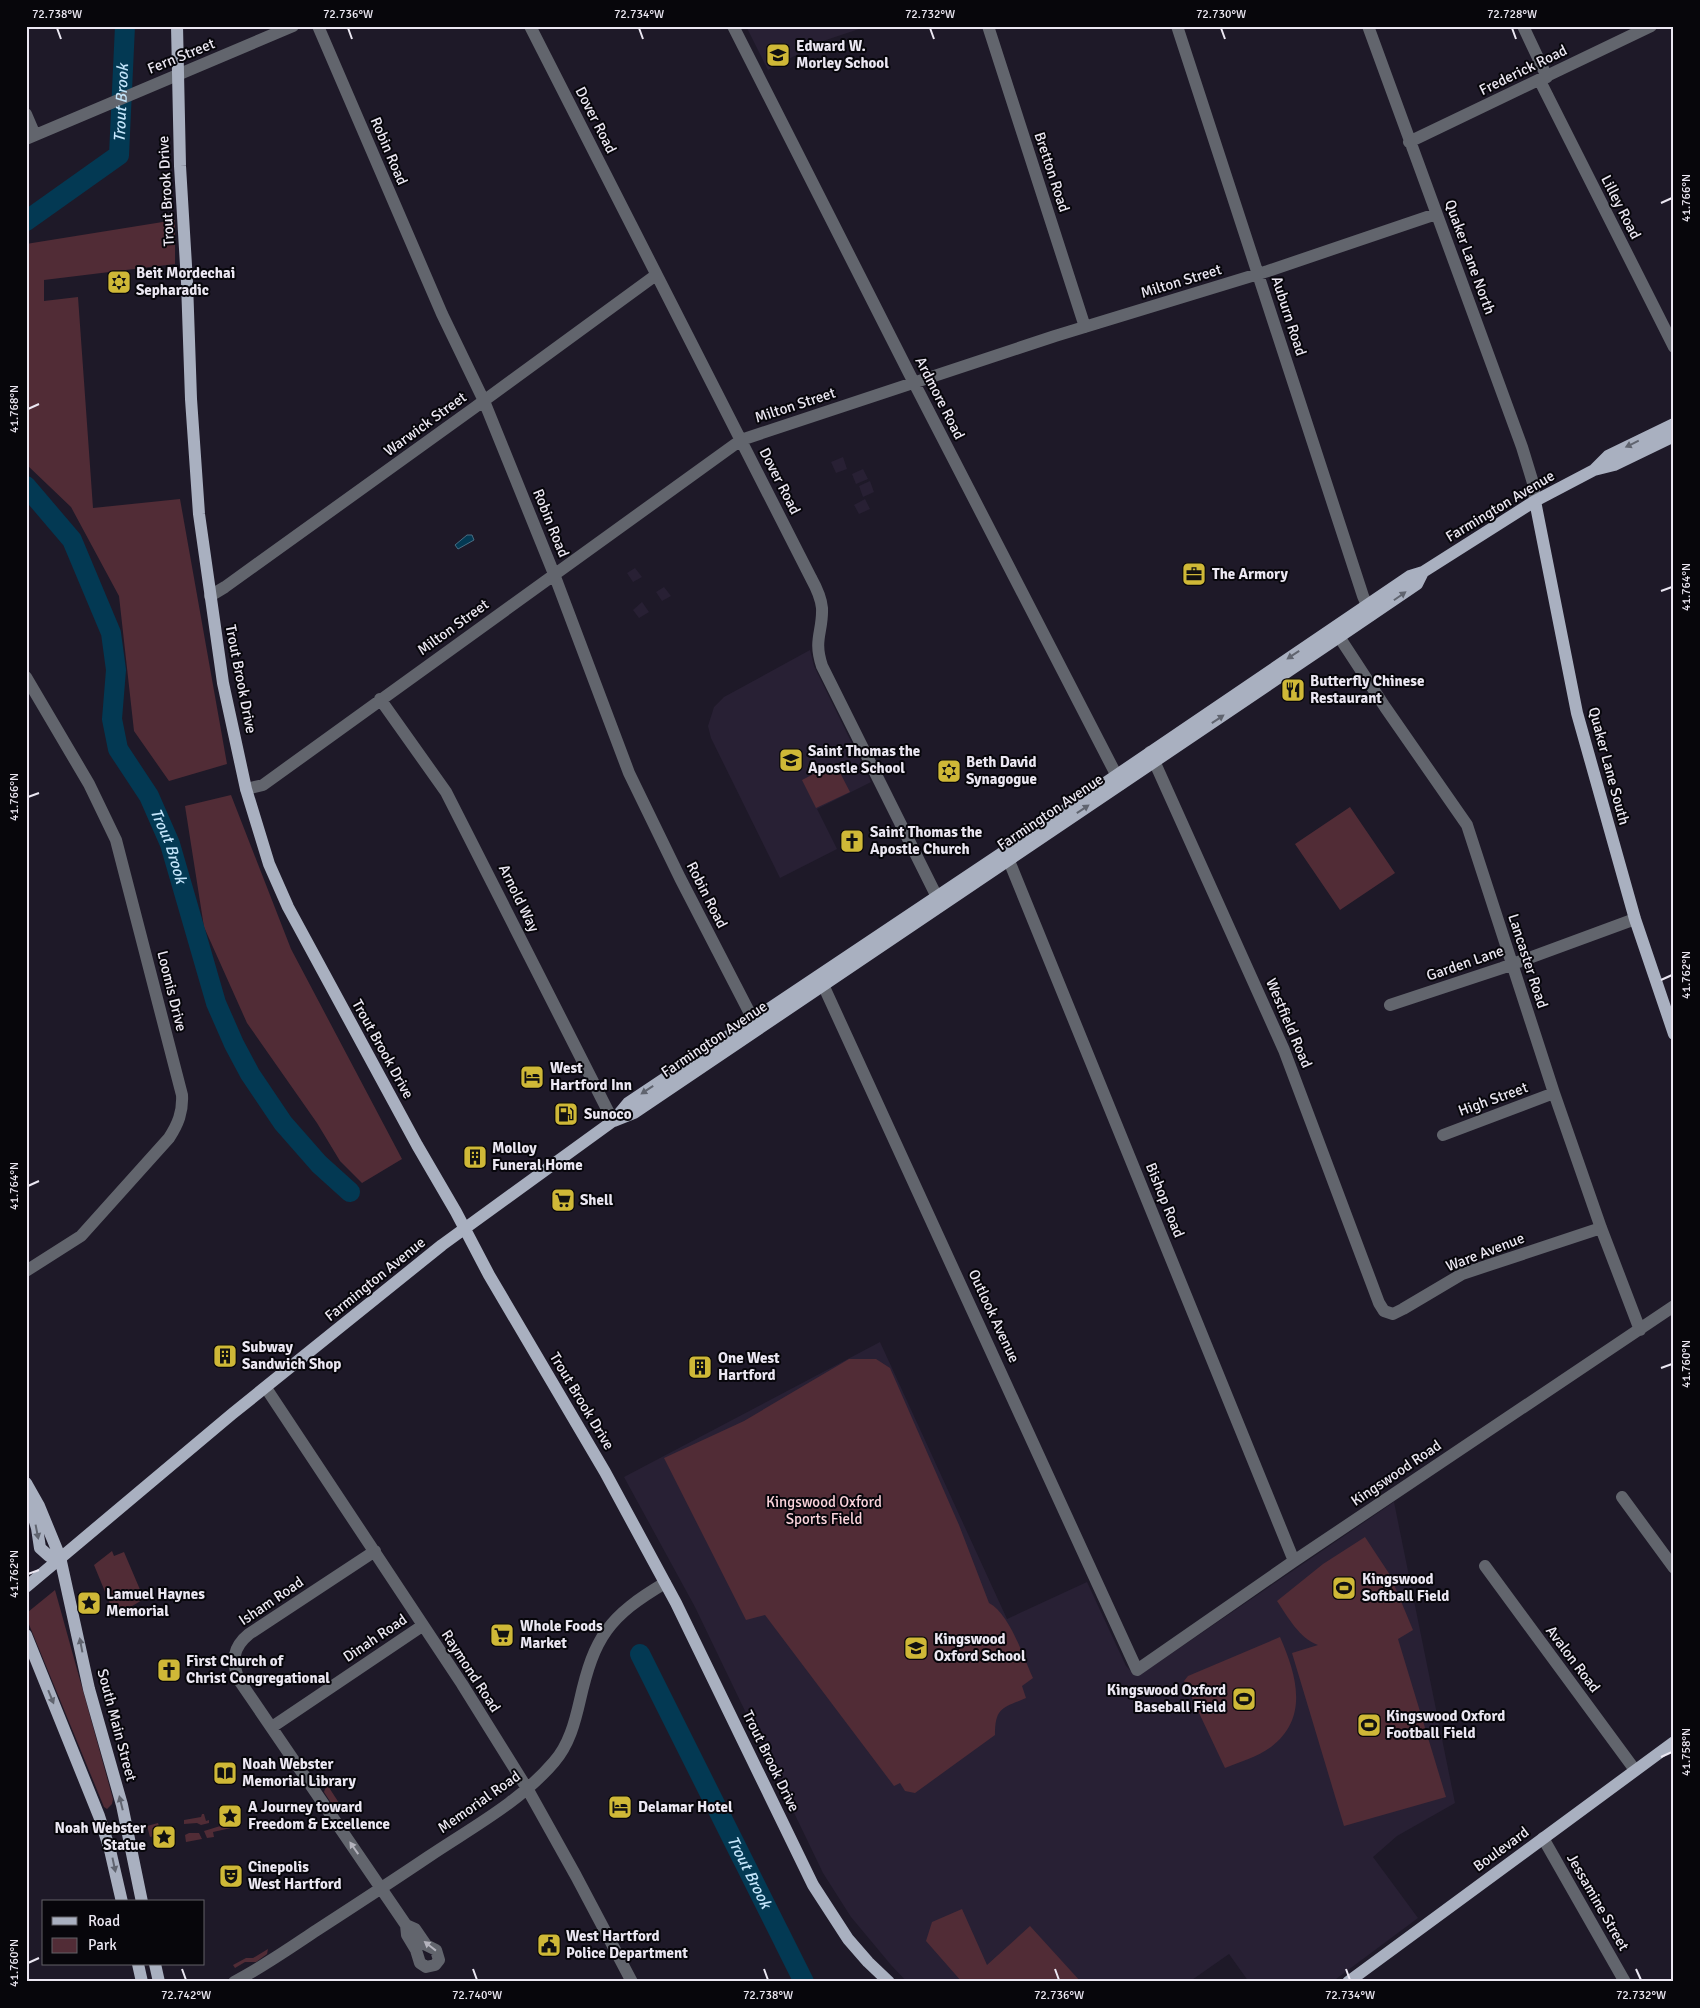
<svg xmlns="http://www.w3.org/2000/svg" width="1700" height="2008" viewBox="0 0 1700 2008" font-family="Signika,sans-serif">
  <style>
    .built { fill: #282034 }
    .green { fill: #512c36 }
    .water { fill: #033953; stroke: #496d83 }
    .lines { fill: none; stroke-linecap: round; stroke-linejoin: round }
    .river { stroke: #033953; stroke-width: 20 }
    .minor { stroke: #62656d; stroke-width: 12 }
    .major { stroke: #a9b0c0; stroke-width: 12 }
    .oneway { fill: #60646f }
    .oneway2 { fill: #b4b3bd }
    .ticks { fill: none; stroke: #ebe7f2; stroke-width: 2 }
    .labels { text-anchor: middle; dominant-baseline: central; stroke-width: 4; stroke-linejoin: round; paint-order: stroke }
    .poi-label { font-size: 15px; font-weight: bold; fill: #ebe7f2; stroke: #07060b; text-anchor: start }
    .street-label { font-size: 15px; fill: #ebe7f2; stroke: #07060b }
    .park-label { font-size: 15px; fill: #fcd4dc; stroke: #07060b }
    .water-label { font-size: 16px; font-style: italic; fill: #c4e5fb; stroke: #07060b }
    .neatline { fill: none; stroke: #ebe7f2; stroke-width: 2 }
    .ticks-label { font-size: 12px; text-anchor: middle; fill: #ebe7f2 }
  </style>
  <rect width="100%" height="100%" fill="#1e1928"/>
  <path class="built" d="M746,26H868L823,41L768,70Z
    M843,457L847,469L836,473L831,462Z
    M863,469L868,479L856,484L852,474Z
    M870,481L874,492L863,497L859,486Z
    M865,499L870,509L859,514L854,505Z
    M635,568L642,577L633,582L627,573Z
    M664,587L671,596L662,601L656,592Z
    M642,602L649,612L639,618L633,610Z
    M810,650L814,666L871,782L817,809L837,849L780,878L711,738L708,726L714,707L724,697Z
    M880,1342L1007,1619L1087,1582L1126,1666L1131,1671L1147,1670L1394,1502L1455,1803L1397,1836L1373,1857L1418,1918L1332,1982H1249L1229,1954L1189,1982H907L891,1965L851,1917L823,1873L695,1607L624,1477Z"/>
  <path class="green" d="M175,220V264L44,280V301L78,297L93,508L180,499L227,764L169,781L134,731L119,596L71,507L26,464V244Z
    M835,763L850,792L816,808L802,780Z
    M231,795L291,949L402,1159L362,1183L340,1161L317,1123L247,1023L204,927L185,806Z
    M1350,807L1395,873L1340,910L1295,844Z
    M849,1359H876L890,1368L959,1525L989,1603C1010,1614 1023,1657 1033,1678L1022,1686L1026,1698C1003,1708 995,1707 995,1735L915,1793L905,1791L900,1783L894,1786L765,1615L746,1620L664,1458L744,1421Z
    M1365,1537L1390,1575L1413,1630L1398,1639L1446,1797L1344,1826L1292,1653L1318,1645C1299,1638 1288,1617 1277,1601L1323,1564Z
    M112,1551L114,1556L124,1552L144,1599L115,1616L94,1565Z
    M55,1590L113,1799L112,1804L107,1809L104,1807L28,1622V1612Z
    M1280,1637C1296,1674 1310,1717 1271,1747C1257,1757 1240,1762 1225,1768L1184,1681L1188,1676Z
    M328,1786L341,1806L335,1809L324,1792L325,1789Z
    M202,1814H204L206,1821L209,1820V1823L201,1825L197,1823L184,1824V1820L201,1817Z
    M158,1823L160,1829L156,1831L154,1836L150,1837L147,1826Z
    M230,1823L231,1828L213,1832L214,1837L207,1838L204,1831Z
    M189,1833H199L202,1839L186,1842L185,1835Z
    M962,1909L987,1965L1030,1926L1081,1982H962L926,1941L932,1922Z
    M268,1949L267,1954L256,1962H245L235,1968L233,1965L246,1958H253Z"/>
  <path class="water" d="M467,535H472L474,540L458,549L455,545Z"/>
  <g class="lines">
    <g class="river">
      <path id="s1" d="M26,221L119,155L125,26"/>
      <path id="s2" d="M26,486L72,540L111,633L116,670L112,719L118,749L149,796L170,844L216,1003L234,1044L250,1074L283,1123L319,1164L350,1192"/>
      <path id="s3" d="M640,1654L804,1982"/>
    </g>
    <path class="minor" d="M318,26L442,314L484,401L554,574L629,773L680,878L758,1029
      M530,26L811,578C816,587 821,597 822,608C823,632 813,639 822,666L941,905
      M733,26L910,375L1121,784
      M988,26L1085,327
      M1177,26L1363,596L1371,615
      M1368,26L1522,447L1533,483L1535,501
      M1523,26L1547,77
      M1540,81L1674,347
      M26,114L35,135
      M26,139L293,26
      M1409,142L1651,26
      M210,596L225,587L474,408L656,275
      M1334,629L1385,707L1467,825L1554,1093L1601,1228L1640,1330
      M26,677L89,784L116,840L182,1095C183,1112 178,1124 169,1138L81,1236L26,1271
      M380,699L446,792L613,1121
      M1150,752L1284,1050L1379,1303L1384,1311L1393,1314L1403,1309L1462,1274L1601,1228
      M246,789L263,785L741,440L1055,336L1268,271L1436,214
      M1005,851L1294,1561
      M819,976L1137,1670L1294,1561L1674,1306
      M1390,1005L1502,968L1635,919
      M1443,1135L1554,1093
      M266,1388L462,1684L528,1790L576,1876L632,1982
      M1622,1497L1674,1568
      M375,1551L249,1634C233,1647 231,1661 239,1680L406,1925L407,1935L416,1950L420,1963L426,1967L435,1965L439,1960L436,1950L426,1945L415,1929L406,1925
      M1485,1566L1635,1770
      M272,1727L422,1626
      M1543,1838L1625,1982
      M234,1982C263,1967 290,1948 317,1930C354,1906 391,1882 428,1857C471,1828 520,1802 554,1762C569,1745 575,1722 580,1700C594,1637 609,1616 665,1583"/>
    <path class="major" d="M177,26L180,166L187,282L191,399L199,514L223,683L246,789L269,864L288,907L417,1145L456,1212L489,1275L605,1472L676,1603L813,1885L848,1939L868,1962L889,1982
      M1594,470L1608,456L1674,424
      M1535,501L1577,713L1635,919L1674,1034
      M614,1121L634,1113L1339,637L1417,584L1423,572
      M26,1483L39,1506L60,1557L89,1689L122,1805L142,1902
      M27,1496L37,1528L40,1548L49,1556L60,1557
      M26,1587L232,1414L442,1245L613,1121L628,1103L1005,851L1410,576L1423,572L1535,501L1594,470L1614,465L1674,436
      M26,1635L99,1816L110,1850L122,1902
      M138,1964L142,1982
      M155,1964L159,1982
      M1348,1982L1674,1742"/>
  </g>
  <defs><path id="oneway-solid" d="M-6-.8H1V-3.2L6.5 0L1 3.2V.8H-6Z" transform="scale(1.25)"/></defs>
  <g class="oneway">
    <use href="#oneway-solid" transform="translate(1632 444) rotate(154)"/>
    <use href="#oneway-solid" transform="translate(1400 596) rotate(-35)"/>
    <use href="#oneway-solid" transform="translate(1293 655) rotate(146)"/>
    <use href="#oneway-solid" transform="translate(1218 719) rotate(-34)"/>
    <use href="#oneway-solid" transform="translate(1083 809) rotate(-34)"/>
    <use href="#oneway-solid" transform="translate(647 1090) rotate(146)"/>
    <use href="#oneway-solid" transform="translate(37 1532) rotate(79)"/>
    <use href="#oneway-solid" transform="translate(81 1645) rotate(-101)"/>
    <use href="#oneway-solid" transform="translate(51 1697) rotate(68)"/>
    <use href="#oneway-solid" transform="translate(121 1803) rotate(-104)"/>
    <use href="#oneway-solid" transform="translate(114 1865) rotate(78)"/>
  </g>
  <g class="oneway2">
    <use href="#oneway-solid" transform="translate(354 1848) rotate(-125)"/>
    <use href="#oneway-solid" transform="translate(430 1946) rotate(-142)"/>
  </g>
  <path class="ticks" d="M57,28L61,39M348,28L352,39M639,28L643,39M930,28L934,39M1221,28L1225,39M1512,28L1516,39M1661,203L1672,198M28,409L39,404M1661,591L1672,587M28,797L39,793M1661,980L1672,975M28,1186L39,1181M1661,1368L1672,1364M28,1574L39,1570M1661,1757L1672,1752M28,1963L39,1958M182,1969L186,1980M473,1969L477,1980M764,1969L768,1980M1055,1969L1059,1980M1346,1969L1350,1980M1636,1969L1641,1980"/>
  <defs>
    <g id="school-square" transform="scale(1.25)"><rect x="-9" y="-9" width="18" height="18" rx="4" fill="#cfb837" stroke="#07060b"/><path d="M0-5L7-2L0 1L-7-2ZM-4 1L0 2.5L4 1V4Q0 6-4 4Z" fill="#111"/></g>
    <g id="synagogue-square" transform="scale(1.25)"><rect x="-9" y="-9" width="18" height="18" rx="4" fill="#cfb837" stroke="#07060b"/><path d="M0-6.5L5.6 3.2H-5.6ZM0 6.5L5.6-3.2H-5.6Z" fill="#111"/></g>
    <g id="office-square" transform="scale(1.25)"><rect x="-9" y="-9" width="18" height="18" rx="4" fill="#cfb837" stroke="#07060b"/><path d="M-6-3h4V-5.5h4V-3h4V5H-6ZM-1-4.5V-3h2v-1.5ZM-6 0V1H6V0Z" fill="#111"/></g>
    <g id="restaurant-square" transform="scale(1.25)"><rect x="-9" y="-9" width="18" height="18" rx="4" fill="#cfb837" stroke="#07060b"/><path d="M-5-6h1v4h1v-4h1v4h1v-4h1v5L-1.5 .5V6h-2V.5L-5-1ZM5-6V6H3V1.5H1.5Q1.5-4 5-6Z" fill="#111"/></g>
    <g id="church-square" transform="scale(1.25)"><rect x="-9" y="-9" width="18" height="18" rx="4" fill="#cfb837" stroke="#07060b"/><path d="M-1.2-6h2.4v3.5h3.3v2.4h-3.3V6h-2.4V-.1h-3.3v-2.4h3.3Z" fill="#111"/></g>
    <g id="hotel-square" transform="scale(1.25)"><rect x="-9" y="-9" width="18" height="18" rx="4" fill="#cfb837" stroke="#07060b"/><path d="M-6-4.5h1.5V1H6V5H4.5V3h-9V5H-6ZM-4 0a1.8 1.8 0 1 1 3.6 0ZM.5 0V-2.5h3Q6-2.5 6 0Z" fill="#111"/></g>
    <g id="fuel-square" transform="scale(1.25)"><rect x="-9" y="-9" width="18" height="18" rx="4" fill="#cfb837" stroke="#07060b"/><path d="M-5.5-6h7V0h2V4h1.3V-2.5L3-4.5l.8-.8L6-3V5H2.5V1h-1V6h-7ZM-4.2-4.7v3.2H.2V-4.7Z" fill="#111"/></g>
    <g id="building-square" transform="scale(1.25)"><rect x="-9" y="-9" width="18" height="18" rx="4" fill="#cfb837" stroke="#07060b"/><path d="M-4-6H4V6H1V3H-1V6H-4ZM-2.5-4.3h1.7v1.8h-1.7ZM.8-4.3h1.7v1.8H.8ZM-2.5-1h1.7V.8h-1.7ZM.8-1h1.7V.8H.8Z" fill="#111"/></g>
    <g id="supermarket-square" transform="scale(1.25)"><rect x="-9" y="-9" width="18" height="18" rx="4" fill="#cfb837" stroke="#07060b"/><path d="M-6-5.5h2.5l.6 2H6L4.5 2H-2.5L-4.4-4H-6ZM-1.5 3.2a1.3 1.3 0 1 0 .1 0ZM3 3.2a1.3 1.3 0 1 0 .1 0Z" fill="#111"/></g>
    <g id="stadium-square" transform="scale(1.25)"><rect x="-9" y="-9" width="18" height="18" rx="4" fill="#cfb837" stroke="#07060b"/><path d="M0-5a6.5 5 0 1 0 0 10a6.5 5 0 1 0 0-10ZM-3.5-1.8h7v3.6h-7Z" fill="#111"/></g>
    <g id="sight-square" transform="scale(1.25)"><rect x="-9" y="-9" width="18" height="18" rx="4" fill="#cfb837" stroke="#07060b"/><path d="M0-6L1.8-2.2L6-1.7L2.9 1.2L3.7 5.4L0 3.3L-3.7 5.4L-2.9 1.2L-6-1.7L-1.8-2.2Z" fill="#111"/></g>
    <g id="library-square" transform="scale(1.25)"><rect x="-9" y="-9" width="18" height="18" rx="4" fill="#cfb837" stroke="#07060b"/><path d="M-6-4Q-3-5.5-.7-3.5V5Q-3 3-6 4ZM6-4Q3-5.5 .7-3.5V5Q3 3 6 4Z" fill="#111"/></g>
    <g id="theatre-square" transform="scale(1.25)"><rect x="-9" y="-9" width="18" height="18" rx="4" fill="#cfb837" stroke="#07060b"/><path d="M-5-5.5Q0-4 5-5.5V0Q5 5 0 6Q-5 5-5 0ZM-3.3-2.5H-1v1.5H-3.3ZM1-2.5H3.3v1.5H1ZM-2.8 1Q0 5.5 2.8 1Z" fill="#111"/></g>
    <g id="civic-square" transform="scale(1.25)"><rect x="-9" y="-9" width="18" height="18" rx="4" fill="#cfb837" stroke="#07060b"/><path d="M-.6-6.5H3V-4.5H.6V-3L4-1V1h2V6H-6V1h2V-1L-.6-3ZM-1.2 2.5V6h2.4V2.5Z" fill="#111"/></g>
  </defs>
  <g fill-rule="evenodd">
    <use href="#school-square" x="778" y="55"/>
    <use href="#synagogue-square" x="119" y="282"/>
    <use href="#office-square" x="1194" y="574"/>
    <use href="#restaurant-square" x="1293" y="690"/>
    <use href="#school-square" x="791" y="760"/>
    <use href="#synagogue-square" x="949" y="771"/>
    <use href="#church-square" x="852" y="841"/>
    <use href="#hotel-square" x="532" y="1077"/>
    <use href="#fuel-square" x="566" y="1114"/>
    <use href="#building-square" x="475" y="1157"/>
    <use href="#supermarket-square" x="563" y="1200"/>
    <use href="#building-square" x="225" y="1356"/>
    <use href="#building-square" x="700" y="1367"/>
    <use href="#stadium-square" x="1344" y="1588"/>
    <use href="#sight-square" x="89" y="1603"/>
    <use href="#supermarket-square" x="502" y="1635"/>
    <use href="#school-square" x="916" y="1648"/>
    <use href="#church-square" x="169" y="1670"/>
    <use href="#stadium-square" x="1244" y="1699"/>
    <use href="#stadium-square" x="1369" y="1725"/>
    <use href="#library-square" x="225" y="1773"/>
    <use href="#hotel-square" x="620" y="1807"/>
    <use href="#sight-square" x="230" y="1816"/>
    <use href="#sight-square" x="164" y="1837"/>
    <use href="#theatre-square" x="231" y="1876"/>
    <use href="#civic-square" x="549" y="1945"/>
  </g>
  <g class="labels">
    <g class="poi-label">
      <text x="796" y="46">Edward W.<tspan x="796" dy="17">Morley School</tspan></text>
      <text x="136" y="273">Beit Mordechai<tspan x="136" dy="17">Sepharadic</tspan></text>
      <text x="1212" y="574">The Armory</text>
      <text x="1310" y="681">Butterfly Chinese<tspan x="1310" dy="17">Restaurant</tspan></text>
      <text x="808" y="751">Saint Thomas the<tspan x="808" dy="17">Apostle School</tspan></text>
      <text x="966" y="762">Beth David<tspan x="966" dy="17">Synagogue</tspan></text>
      <text x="870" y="832">Saint Thomas the<tspan x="870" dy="17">Apostle Church</tspan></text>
      <text x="550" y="1068">West<tspan x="550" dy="17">Hartford Inn</tspan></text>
      <text x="584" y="1114">Sunoco</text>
      <text x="492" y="1148">Molloy<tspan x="492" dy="17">Funeral Home</tspan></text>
      <text x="580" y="1200">Shell</text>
      <text x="242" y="1347">Subway<tspan x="242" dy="17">Sandwich Shop</tspan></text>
      <text x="718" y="1358">One West<tspan x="718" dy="17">Hartford</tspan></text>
      <text x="1362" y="1579">Kingswood<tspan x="1362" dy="17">Softball Field</tspan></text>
      <text x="106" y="1594">Lamuel Haynes<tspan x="106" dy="17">Memorial</tspan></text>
      <text x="520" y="1626">Whole Foods<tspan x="520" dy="17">Market</tspan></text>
      <text x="934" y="1639">Kingswood<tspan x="934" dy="17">Oxford School</tspan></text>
      <text x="186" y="1661">First Church of<tspan x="186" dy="17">Christ Congregational</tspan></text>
      <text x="1226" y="1690" text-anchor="end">Kingswood Oxford<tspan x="1226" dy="17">Baseball Field</tspan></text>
      <text x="1386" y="1716">Kingswood Oxford<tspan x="1386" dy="17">Football Field</tspan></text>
      <text x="242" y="1764">Noah Webster<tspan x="242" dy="17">Memorial Library</tspan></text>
      <text x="248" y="1807">A Journey toward<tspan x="248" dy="17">Freedom &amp; Excellence</tspan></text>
      <text x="638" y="1807">Delamar Hotel</text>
      <text x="146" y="1828" text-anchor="end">Noah Webster<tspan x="146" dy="17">Statue</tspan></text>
      <text x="248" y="1867">Cinepolis<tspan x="248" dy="17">West Hartford</tspan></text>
      <text x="566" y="1936">West Hartford<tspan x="566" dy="17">Police Department</tspan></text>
    </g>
    <g class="street-label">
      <text transform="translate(181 56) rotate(-22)">Fern Street</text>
      <text transform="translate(1523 70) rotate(-26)">Frederick Road</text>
      <text transform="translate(596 120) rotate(63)">Dover Road</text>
      <text transform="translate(389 151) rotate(67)">Robin Road</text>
      <text transform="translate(1052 172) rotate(72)">Bretton Road</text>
      <text transform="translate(166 191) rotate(-93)">Trout Brook Drive</text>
      <text transform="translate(1621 207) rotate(63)">Lilley Road</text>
      <text transform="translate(1470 257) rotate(70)">Quaker Lane North</text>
      <text transform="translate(1181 281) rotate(-17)">Milton Street</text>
      <text transform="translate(1289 316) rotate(72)">Auburn Road</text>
      <text transform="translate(940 398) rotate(63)">Ardmore Road</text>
      <text transform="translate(795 405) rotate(-18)">Milton Street</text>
      <text transform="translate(425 424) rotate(-36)">Warwick Street</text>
      <text transform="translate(780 481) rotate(63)">Dover Road</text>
      <text transform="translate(1500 506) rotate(-31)">Farmington Avenue</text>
      <text transform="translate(551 523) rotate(68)">Robin Road</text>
      <text transform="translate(453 627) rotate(-36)">Milton Street</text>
      <text transform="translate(241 679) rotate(79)">Trout Brook Drive</text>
      <text transform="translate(1609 766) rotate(75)">Quaker Lane South</text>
      <text transform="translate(1050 812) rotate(-34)">Farmington Avenue</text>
      <text transform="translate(707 895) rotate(63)">Robin Road</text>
      <text transform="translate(519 898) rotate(64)">Arnold Way</text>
      <text transform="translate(1528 961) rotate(72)">Lancaster Road</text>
      <text transform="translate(1465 963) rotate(-19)">Garden Lane</text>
      <text transform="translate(172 991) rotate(76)">Loomis Drive</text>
      <text transform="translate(1289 1023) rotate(67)">Westfield Road</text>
      <text transform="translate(714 1039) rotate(-34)">Farmington Avenue</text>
      <text transform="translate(383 1049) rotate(61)">Trout Brook Drive</text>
      <text transform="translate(1493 1099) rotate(-20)">High Street</text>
      <text transform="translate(1165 1200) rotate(68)">Bishop Road</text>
      <text transform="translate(1485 1252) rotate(-21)">Ware Avenue</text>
      <text transform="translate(375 1279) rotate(-39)">Farmington Avenue</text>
      <text transform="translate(994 1316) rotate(65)">Outlook Avenue</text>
      <text transform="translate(582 1401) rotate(59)">Trout Brook Drive</text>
      <text transform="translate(1396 1473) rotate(-34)">Kingswood Road</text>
      <text transform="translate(271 1601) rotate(-34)">Isham Road</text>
      <text transform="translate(375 1638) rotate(-34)">Dinah Road</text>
      <text transform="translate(1573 1659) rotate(53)">Avalon Road</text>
      <text transform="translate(471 1671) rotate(57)">Raymond Road</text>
      <text transform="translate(117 1725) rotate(75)">South Main Street</text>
      <text transform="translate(771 1761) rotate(64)">Trout Brook Drive</text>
      <text transform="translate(479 1802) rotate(-35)">Memorial Road</text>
      <text transform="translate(1501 1849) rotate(-36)">Boulevard</text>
      <text transform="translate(1598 1902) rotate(60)">Jessamine Street</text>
    </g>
    <g class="park-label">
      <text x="824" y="1502">Kingswood Oxford<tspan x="824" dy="17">Sports Field</tspan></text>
    </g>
    <g class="water-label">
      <text stroke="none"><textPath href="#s1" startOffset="166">Trout Brook</textPath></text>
      <text stroke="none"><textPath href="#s2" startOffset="399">Trout Brook</textPath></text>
      <text stroke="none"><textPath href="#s3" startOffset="244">Trout Brook</textPath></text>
    </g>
  </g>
  <rect width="1700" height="2008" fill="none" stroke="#07060b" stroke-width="55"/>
  <rect x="42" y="1900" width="162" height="65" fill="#07060b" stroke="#626067"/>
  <rect x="52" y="1917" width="25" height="8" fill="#a9b0c0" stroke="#626067"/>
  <text x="88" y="1926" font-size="15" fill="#ebe7f2">Road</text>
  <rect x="52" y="1938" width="25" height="15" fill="#512c36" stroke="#626067"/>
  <text x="88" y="1950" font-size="15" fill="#ebe7f2">Park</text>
  <rect x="28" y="28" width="1644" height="1952" class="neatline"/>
  <g class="ticks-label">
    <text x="57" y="18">72.738°W</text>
    <text x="348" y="18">72.736°W</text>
    <text x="639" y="18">72.734°W</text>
    <text x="930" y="18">72.732°W</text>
    <text x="1221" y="18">72.730°W</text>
    <text x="1512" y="18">72.728°W</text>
    <text transform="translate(1686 198) rotate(-90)" y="4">41.766°N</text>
    <text transform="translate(14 409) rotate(-90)" y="4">41.768°N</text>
    <text transform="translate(1686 587) rotate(-90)" y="4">41.764°N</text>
    <text transform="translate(14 797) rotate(-90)" y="4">41.766°N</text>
    <text transform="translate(1686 975) rotate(-90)" y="4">41.762°N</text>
    <text transform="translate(14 1186) rotate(-90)" y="4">41.764°N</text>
    <text transform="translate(1686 1364) rotate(-90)" y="4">41.760°N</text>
    <text transform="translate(14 1574) rotate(-90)" y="4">41.762°N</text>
    <text transform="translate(1686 1752) rotate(-90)" y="4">41.758°N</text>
    <text transform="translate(14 1963) rotate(-90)" y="4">41.760°N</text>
    <text x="186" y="1999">72.742°W</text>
    <text x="477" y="1999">72.740°W</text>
    <text x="768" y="1999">72.738°W</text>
    <text x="1059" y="1999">72.736°W</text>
    <text x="1350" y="1999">72.734°W</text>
    <text x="1641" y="1999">72.732°W</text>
  </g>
</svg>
